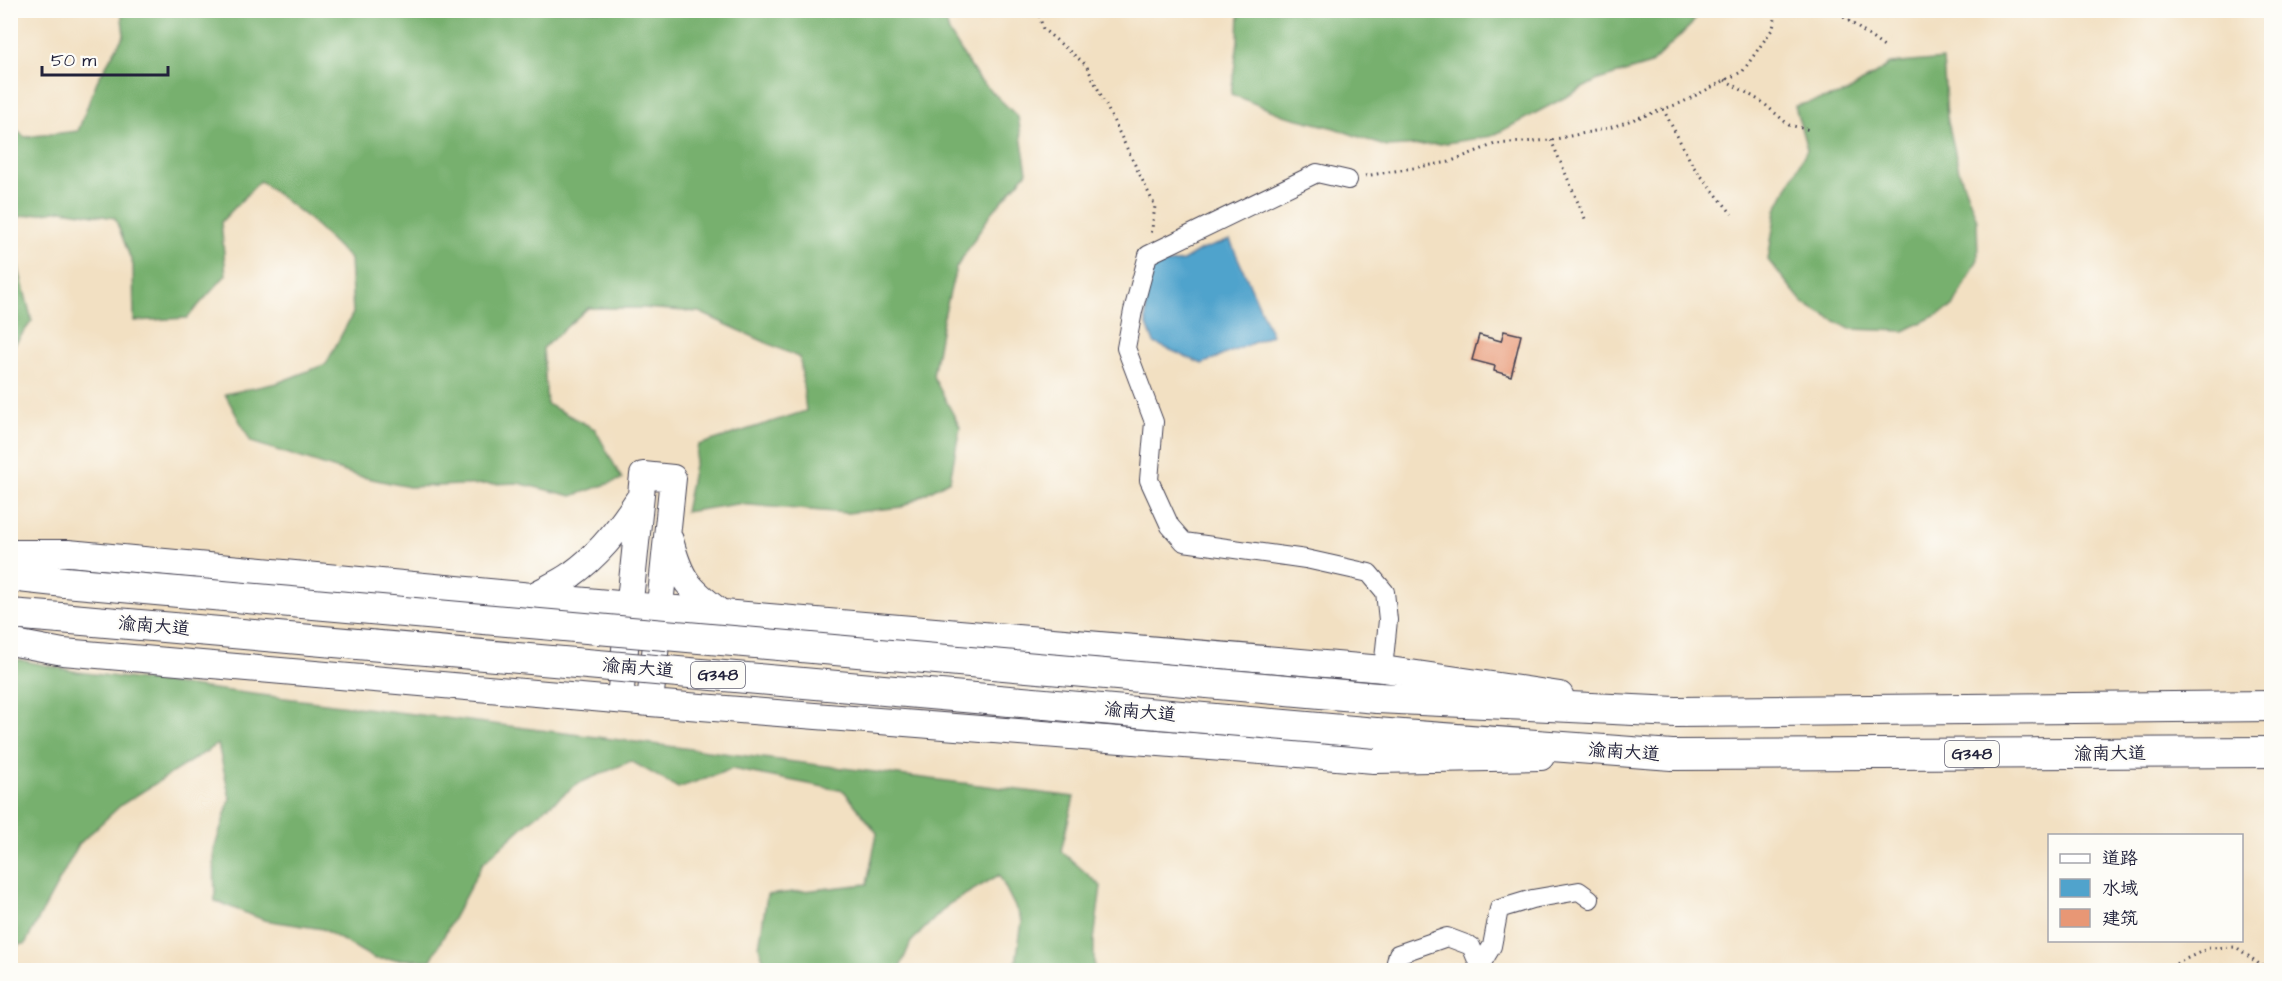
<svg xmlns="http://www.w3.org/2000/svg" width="2282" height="981" font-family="'Architects Daughter','LXGW WenKai TC',sans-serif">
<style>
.forest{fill:#77b06e;stroke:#4c6954;stroke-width:1.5}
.water{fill:#50a3cc;stroke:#396284;stroke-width:1.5}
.building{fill:#e89775}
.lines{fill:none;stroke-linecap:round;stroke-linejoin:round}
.minor-casing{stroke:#413e4f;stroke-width:20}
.secondary-casing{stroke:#413e4f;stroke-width:28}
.trunk-casing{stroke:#413e4f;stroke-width:32}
.path{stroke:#413e4f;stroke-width:3;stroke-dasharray:1.5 4.5;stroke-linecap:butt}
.minor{stroke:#fff;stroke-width:18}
.secondary{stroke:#fff;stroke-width:26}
.trunk{stroke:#fff;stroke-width:30}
.trunk-bridge-casing{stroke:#413e4f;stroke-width:32;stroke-linecap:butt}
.trunk-bridge{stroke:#fff;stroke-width:30}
.labels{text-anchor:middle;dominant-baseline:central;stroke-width:4.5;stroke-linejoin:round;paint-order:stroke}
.shield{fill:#fdfcf7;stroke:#646373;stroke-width:1.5}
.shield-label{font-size:16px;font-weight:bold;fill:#22223b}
.street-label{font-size:18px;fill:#22223b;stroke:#fdfcf7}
</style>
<rect width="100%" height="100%" fill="#fdfcf7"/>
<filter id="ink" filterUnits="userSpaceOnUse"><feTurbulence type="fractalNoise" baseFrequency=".0167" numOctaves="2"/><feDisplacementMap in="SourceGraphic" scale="12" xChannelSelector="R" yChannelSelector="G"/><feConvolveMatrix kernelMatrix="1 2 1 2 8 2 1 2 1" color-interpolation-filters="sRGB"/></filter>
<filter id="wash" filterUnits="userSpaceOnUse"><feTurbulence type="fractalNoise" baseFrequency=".008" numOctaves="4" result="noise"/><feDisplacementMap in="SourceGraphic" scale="24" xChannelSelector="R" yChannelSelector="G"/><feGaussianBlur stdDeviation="1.35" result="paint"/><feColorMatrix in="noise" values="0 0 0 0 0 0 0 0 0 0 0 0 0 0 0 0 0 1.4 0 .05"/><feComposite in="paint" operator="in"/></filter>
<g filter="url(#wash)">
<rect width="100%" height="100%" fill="#f2e0c2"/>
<path class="forest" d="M121 10 943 11 949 32 977 77 1018 117 1027 172 990 215 956 268 943 320 933 376 960 427 950 480 902 507 847 513 737 504 685 512 698 445 806 411 800 358 699 312 642 308H588L543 348 547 404 595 429 622 479 572 496 518 483 409 487 358 476 251 442 225 394 277 383 326 364 353 313 350 259 309 219 260 181 221 222 226 275 187 318 134 321 133 265 115 218 62 210 11 218V126L25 137 78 131 97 81 124 35Z
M1239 11V10L1701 11 1691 25 1651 64 1598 80 1492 136 1440 144 1387 147 1334 128 1283 115 1231 94 1238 41Z
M1943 59 1947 117 1959 171 1977 220 1978 259 1953 307 1904 331 1850 329 1804 304 1768 260 1776 210 1807 149 1795 106 1846 93 1890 64Z
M10 220 19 270 32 321 11 349Z
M11 658 78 672 1074 797 1061 851 1101 886 1094 941V970H1015L1022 921 999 875 949 904 911 942 899 970H767L759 947 767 895 867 884 877 833 844 791 732 769 678 788 631 761 577 784 526 824 483 863 431 960 375 959 323 929 264 920 215 901 214 850 230 798 218 744 121 805 79 844 25 944 11 945Z"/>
<path class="water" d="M1230 240 1272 335 1202 364 1154 343 1146 322 1145 276 1155 265 1183 261 1201 250Z"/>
<g id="blocks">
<path class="building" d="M1504 331 1521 335 1511 376 1494 371 1495 366 1472 360 1479 335 1501 341Z"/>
</g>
</g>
<g filter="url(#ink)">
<use href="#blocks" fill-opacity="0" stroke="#413e4f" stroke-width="1.5"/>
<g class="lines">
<defs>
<path id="minor" d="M1348 180 1317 173 1148 255 1133 311 1126 348 1154 422 1149 480 1170 526 1184 542 1306 559 1369 573 1385 592 1388 620 1383 669
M1480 966 1492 946 1499 909 1532 899 1579 891 1590 899
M1394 970 1398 954 1447 937 1471 946 1481 970"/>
<path id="secondary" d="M670 540C681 581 688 588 721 613
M10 553H68L629 605 1383 669 1560 695
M531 597C545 589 560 583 572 574 600 554 620 528 638 500
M10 642 63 652 650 703 1374 760 1541 757
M621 688 643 475 673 478 650 703"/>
<path id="trunk" d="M10 576 65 582
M10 614 60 618
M1377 698 1676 712 2272 706
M1376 733 1672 755 2272 752"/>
</defs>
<use href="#minor" class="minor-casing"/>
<use href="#secondary" class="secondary-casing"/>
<use href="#trunk" class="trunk-casing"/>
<path class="path" d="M1038 10 1043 29 1086 65 1097 87 1155 206 1151 236
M1834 10 1884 47
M1964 10 1967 14
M1725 80 1762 102 1789 125 1810 130
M1663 109 1693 166 1732 214
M1551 140 1586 221
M1365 176 1449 162 1495 144 1551 140 1609 128 1681 103 1743 71 1773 28 1777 10
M2166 970 2169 967 2209 948 2236 947 2262 966 2272 965"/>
<use href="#minor" class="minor"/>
<use href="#secondary" class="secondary"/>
<use href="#trunk" class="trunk"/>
<defs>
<path id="trunk-bridge" d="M65 582 1377 698
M60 618 1376 733"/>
</defs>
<use href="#trunk-bridge" class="trunk-bridge-casing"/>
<use href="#trunk-bridge" class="trunk-bridge"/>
</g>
</g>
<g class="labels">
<g class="shield">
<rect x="691" y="662" width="54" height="26" rx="4.5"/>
<rect x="1945" y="741" width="54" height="26" rx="4.5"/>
</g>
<g class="shield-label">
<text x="718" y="675">G348</text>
<text x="1972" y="754">G348</text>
</g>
<g class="street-label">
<text transform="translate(154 626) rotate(5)">渝南大道</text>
<text transform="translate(638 668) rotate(5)">渝南大道</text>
<text transform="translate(1140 712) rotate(5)">渝南大道</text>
<text transform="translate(1624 752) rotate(4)">渝南大道</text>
<text x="2110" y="753">渝南大道</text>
</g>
</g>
<rect width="2282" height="981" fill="none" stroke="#fdfcf7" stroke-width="36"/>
<rect x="2048" y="834" width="195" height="108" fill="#fdfcf7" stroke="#a5a5ac" stroke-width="1.5"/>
<rect x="2060" y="854" width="30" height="9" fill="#ffffff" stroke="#a5a5ac" stroke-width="1.5"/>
<text x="2102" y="864" font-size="18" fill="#22223b">道路</text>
<rect x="2060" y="879" width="30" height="18" fill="#50a3cc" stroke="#a5a5ac" stroke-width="1.5"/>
<text x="2102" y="894" font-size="18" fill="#22223b">水域</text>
<rect x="2060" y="909" width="30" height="18" fill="#e89775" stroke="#a5a5ac" stroke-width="1.5"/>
<text x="2102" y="924" font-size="18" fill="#22223b">建筑</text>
<path d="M42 66v9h126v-9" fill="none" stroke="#22223b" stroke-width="3"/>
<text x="51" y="66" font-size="18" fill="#22223b" stroke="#fdfcf7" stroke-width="4.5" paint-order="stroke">50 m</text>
</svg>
